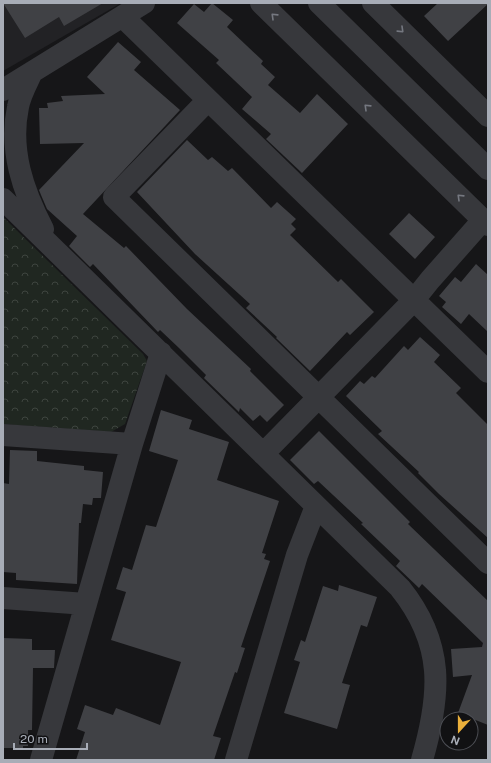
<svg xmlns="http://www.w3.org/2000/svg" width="491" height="763" font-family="'Public Sans',sans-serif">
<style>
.built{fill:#222225}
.forest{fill:url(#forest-crowns)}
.building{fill:#404145}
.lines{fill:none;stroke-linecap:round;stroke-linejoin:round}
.minor{stroke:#37383c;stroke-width:22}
.tertiary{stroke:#37383c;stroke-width:22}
.oneway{stroke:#757880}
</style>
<defs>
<pattern id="forest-crowns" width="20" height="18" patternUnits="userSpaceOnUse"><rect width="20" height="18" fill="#202721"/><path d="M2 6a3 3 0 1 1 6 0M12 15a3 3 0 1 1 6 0" fill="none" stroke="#3e443f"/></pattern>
</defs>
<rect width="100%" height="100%" fill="#161618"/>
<path class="built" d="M3 3H121L3 71Z"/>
<path class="forest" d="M3 217 143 354 147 361 125 424 111 432 3 424Z"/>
<path class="building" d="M3 3H103L64 26 59 17 25 38Z
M212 3 233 20 227 27 263 61 261 64 275 77 268 85 300 113 317 94 348 124 302 173 266 139 271 134 242 109 252 97 216 63 219 60 177 23 194 4 204 12Z
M438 3H488V4L448 41 424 16Z
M118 42 141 62 134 70 180 110 83 214 124 248 126 246 187 309 251 369 250 371 284 405 267 422 260 415 253 421 240 408 239 412 204 378 206 375 179 348 160 330 158 332 93 264 90 267 69 246 77 236 47 209 41 195 39 190 84 143 40 144 39 108H48L47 103 63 101 61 96 105 94 87 77Z
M187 140 208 160 212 157 228 171 232 168 271 208 277 202 296 219 291 224 296 229 290 235 338 282 341 279 374 312 350 335 347 332 310 371 276 338 277 337 246 308 250 304 195 254 137 192Z
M409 213 435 237 415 259 389 234Z
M476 264 488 275V332L469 314 461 324 442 307 446 302 439 296 455 277 461 282Z
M420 337 440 355 434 362 461 388 456 393 488 425V538L439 494 418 473 419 472 378 434 382 431 346 396 360 381 364 384 372 376 375 378 404 346 408 350Z
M161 410 192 420 189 429 229 442 217 480 279 501 262 553 266 554 264 559 270 561 241 647 245 648 237 673 235 672 213 736 221 738 214 760H76L85 732 77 729 85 705 113 715 116 708 160 725 181 662 111 640 126 592 116 589 123 567 132 570 146 525 156 527 178 460 149 451Z
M319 431 410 522 408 524 488 601V725L458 713 472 675 453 677 451 649 482 647 483 643 422 584 419 588 396 566 400 561 361 524 363 523 318 481 314 484 290 460Z
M10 450 37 451V461L84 466V470L103 472 101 498H93L92 505 83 504 81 523H79L77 584 16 580V573L3 572V483L9 484Z
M339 585 377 597 367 627 361 625 342 683 350 685 337 729 284 713 300 662 294 660 301 640 305 642 323 586 338 591Z
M3 638 32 639V650H55L54 668H33L32 730H28V746H23V748H3Z"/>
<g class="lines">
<path class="minor" d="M261 3 488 225
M373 3 488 116
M123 17 488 372
M32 72C27 83 20 95 18 107 9 150 23 191 43 229
M3 90 144 3
M207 101 114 197 488 563
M3 199 400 588C445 644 441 694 422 760
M3 435 132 444
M263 454 414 300 430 280 483 220
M3 598 86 604
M41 760 132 444 161 353
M236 760 297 555 316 506"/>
<path class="tertiary" d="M319 3 488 169"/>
</g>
<defs><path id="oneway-chevron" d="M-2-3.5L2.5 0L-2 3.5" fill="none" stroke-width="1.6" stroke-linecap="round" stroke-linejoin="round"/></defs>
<g class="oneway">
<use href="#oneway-chevron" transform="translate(274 16) rotate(-136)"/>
<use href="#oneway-chevron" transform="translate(401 30) rotate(44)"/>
<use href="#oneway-chevron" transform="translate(367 107) rotate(-136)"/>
<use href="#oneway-chevron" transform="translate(460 197) rotate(-136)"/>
</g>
<rect width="491" height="763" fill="none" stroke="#a8adb7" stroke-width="8"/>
<g transform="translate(459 731) rotate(201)"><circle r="19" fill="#111113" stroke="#4d4f55"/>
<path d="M0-3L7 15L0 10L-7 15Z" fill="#ebb03b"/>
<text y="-6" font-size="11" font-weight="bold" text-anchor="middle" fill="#a8adb7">N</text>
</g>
<path d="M14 743v6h73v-6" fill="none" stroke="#a8adb7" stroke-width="2"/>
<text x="20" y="743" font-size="12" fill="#a8adb7" stroke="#111113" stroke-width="3" paint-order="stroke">20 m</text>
</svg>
